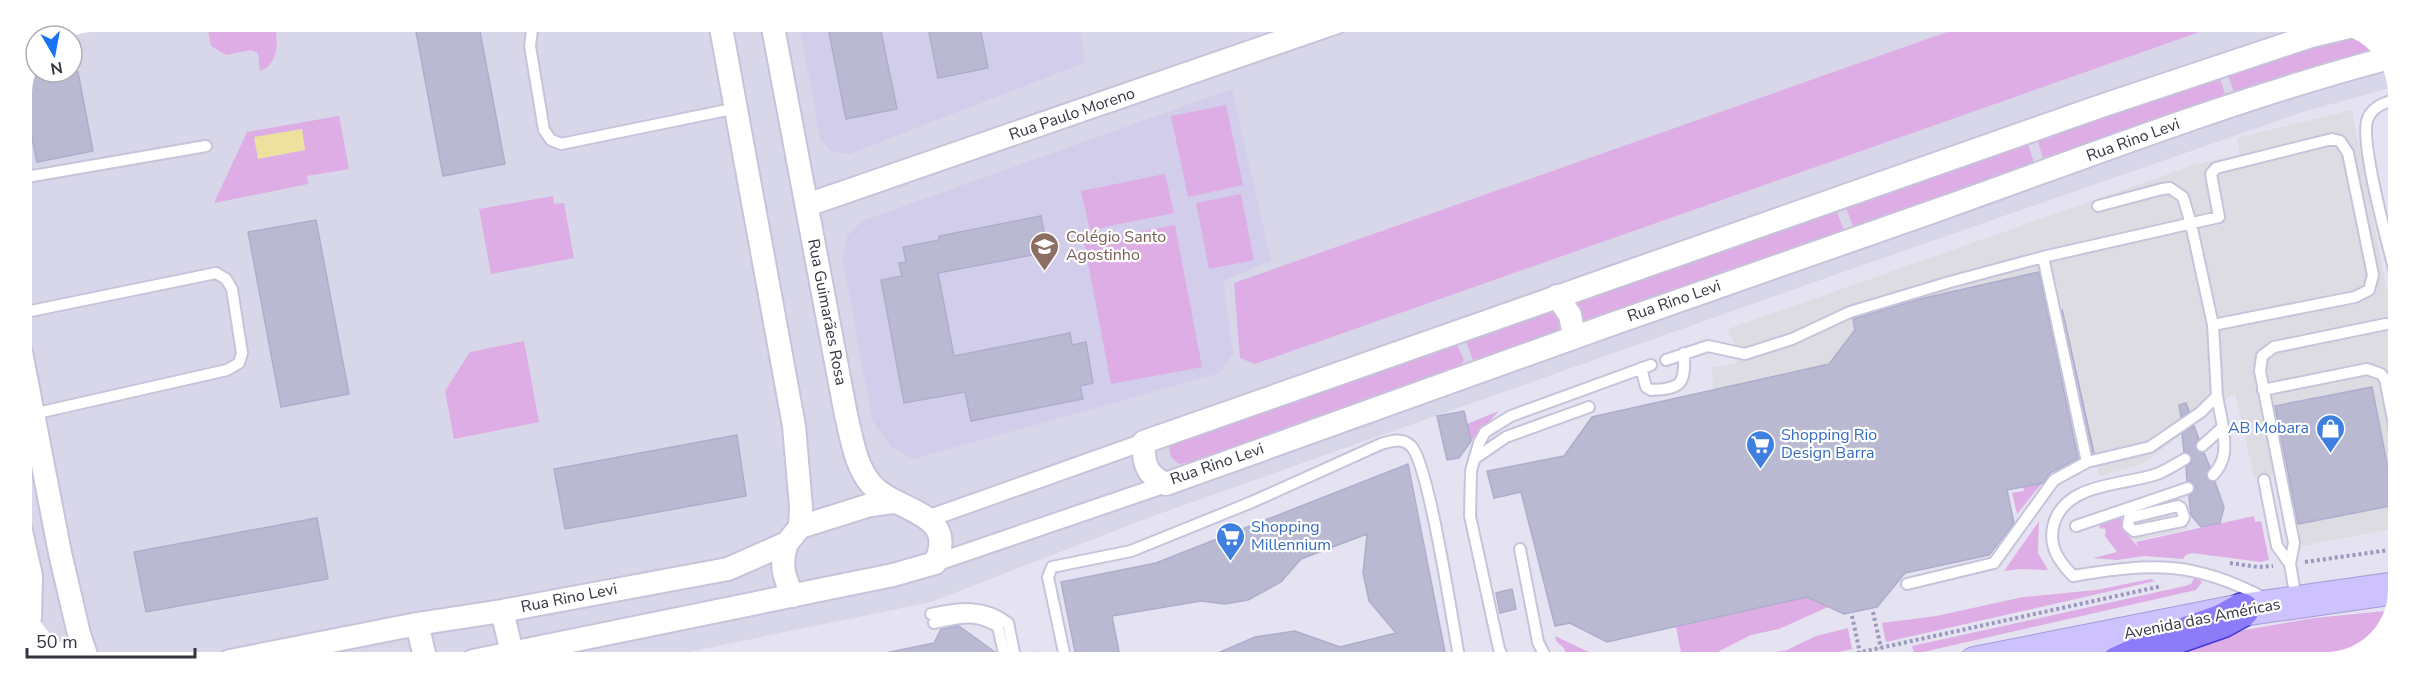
<svg xmlns="http://www.w3.org/2000/svg" width="2419" height="684" font-family="'Nunito Sans',sans-serif">
<style>
.residential{fill:#d8d6e9}
.education{fill:#d2cdea}
.green{fill:#deade5}
.parking{fill:#dcdce2}
.water{fill:#ede1a0}
.building{fill:#bab9d2;stroke:#aeadcd;stroke-width:1.5}
.lines{fill:none;stroke-linecap:round;stroke-linejoin:round}
.service-casing{stroke:#c6c3da;stroke-width:14}
.pedestrian-casing{stroke:#c6c3da;stroke-width:20}
.minor-casing{stroke:#c6c3da;stroke-width:26}
.secondary-casing{stroke:#a59ad9;stroke-width:34}
.trunk-casing{stroke:#4137d8;stroke-width:36}
.path{stroke:#9b98bd;stroke-width:4;stroke-dasharray:3 3;stroke-linecap:butt}
.service{stroke:#fff;stroke-width:10}
.pedestrian{stroke:#fff;stroke-width:16}
.minor{stroke:#fff;stroke-width:22}
.secondary{stroke:#cdc2fd;stroke-width:32}
.trunk{stroke:#8c7cfa;stroke-width:33}
.labels{text-anchor:middle;dominant-baseline:central;stroke-width:4.5;stroke-linejoin:round;paint-order:stroke}
.street-label{font-size:16px;fill:#343443;stroke:#fff}
.education-label{font-size:16px;fill:#785e54;stroke:#fff;text-anchor:start}
.shop-label{font-size:16px;fill:#366cbe;stroke:#fff;text-anchor:start}
</style>
<rect width="100%" height="100%" fill="#e5e3f1"/>
<path class="residential" d="M94 21 2344 23 2380 46 2397 86 2303 112 1840 273 1153 516 931 602 645 661H75L39 638 21 595V93L36 58V72H72V36H57Z"/>
<path class="education" d="M799 22H1078L1085 59 1084 63 849 154 831 151 820 139Z
M1232 89 1271 260 1223 281 1233 354 1220 373 913 459 891 447 872 420 843 261 847 236 862 221Z"/>
<path class="green" d="M206 21H274C278 38 280 64 260 71L258 53 251 50 226 55 211 46Z
M1973 23H2225L1255 364 1240 358 1234 283Z
M2358 32 2380 46 2383 54 2235 95 2226 70Z
M2218 72 2226 97 2044 161 2036 136Z
M1226 105 1243 185 1188 197 1171 116Z
M339 116 349 169 307 176 308 184 214 203 247 132Z
M2027 141 2035 165 1854 229 1845 205Z
M1165 174 1174 213 1090 230 1081 191Z
M1241 194 1254 260 1209 269 1196 203Z
M553 196 554 204 564 203 574 258 491 274 479 209Z
M1835 207 1845 233 1581 325 1568 300Z
M1175 225 1202 367 1111 384 1084 242Z
M1551 306 1564 317V331L1473 361 1465 338Z
M524 341 539 422 454 439 445 391 470 352Z
M1457 344 1464 360 1460 368 1190 462 1179 464 1171 457 1169 447 1171 442Z
M1499 411 1471 441 1467 424Z
M2022 480 2043 482 2017 514 2012 493 2024 491Z
M2254 516 2255 522 2261 521 2269 560 2261 562 2192 553 2186 555 2183 559 2144 556 2117 560 2093 558 2117 552 2104 535 2106 534 2105 528 2100 529 2099 525 2121 518 2126 533 2139 548 2136 542Z
M2039 521 2038 553 2048 570 2020 569 2004 571Z
M2195 577 2202 582 2196 590 1914 654 1912 646 2185 586 2191 584Z
M2151 579 2155 581 1886 642 1882 623 1936 616 2023 597 2096 590Z
M1807 597 1828 607 1779 629 1751 635 1698 662H1629L1681 652 1676 627Z
M2395 610 2370 648 2326 663H2141L2204 637 2314 618Z
M1848 628 1852 649 1798 662H1744L1763 654 1787 650 1816 636Z
M1555 636 1610 662H1578L1566 654 1564 648 1556 641Z
M2145 643 2100 663H2032Z"/>
<path class="parking" d="M2352 110 2397 340 2396 528 2302 546 2298 524 2395 505 2372 387 2275 406 2288 471 2254 478 2235 392 2147 461 2136 466 2099 476 2053 269 1852 314 1856 335 1829 364 1713 390 1712 368 1736 363 1735 347 1728 329 2194 165 2240 155 2237 138Z
M2182 503 2188 529 2135 541 2124 528 2122 519 2164 505Z
M1037 650 1039 662H1023L1021 653Z"/>
<path class="water" d="M302 129 305 150 258 159 254 137Z"/>
<path class="building" d="M414 21H478L505 164 443 176Z
M827 22H879L897 109 846 119Z
M927 22H979L988 68 938 78Z
M30 72H78L93 151 37 162 22 90Z
M1041 216 1048 252 938 273 954 356 1070 333 1072 345 1086 342 1093 383 1080 386 1083 399 971 421 965 392 904 403 881 280 902 276 899 263 906 262 903 247 939 240V236Z
M316 220 349 394 281 407 248 232Z
M2039 272 2078 458 2050 473 2043 483 2007 490 2014 523 1989 555 1905 573 1877 607 1844 614 1807 597 1607 642 1570 623 1555 626 1521 492 1494 498 1487 471 1564 456 1592 417 1829 364 1855 330 1853 319 1920 299Z
M2062 309 2094 453H2093Z
M2372 387 2395 505 2298 524 2275 406Z
M2186 403 2189 411 2181 417 2179 405Z
M1464 411 1471 441 1459 458 1447 460 1437 416Z
M2194 426 2199 439 2195 443V448L2199 453H2204L2210 467 2206 477 2209 481 2215 482 2224 507 2220 523 2201 527 2191 515 2189 496 2194 492 2195 486 2192 482 2187 481 2186 467 2191 463 2192 458 2189 453 2184 452 2182 434Z
M737 435 746 496 565 529 554 469Z
M1408 464 1447 662H1197L1255 637 1295 631 1340 647 1396 633 1369 601 1363 573 1367 534 1301 559 1281 582 1248 600 1225 604 1201 601 1112 616 1121 662H1077L1061 582 1156 563Z
M317 518 328 579 146 612 134 552Z
M1512 589 1516 609 1500 613 1496 593Z
M959 626 996 653 998 662 886 661 885 653 934 643 941 629Z"/>
<g class="lines">
<defs>
<path id="service" d="M542 21 532 30 530 46 544 130 551 140 561 144 737 108
M21 178 206 146
M2098 206 2162 189 2170 188 2183 197 2191 224 2213 325 2217 396 2223 427 2202 446
M2043 257 2087 462
M2397 280C2390 252 2358 139 2368 118 2373 106 2386 102 2398 99
M21 313 216 273 226 279 232 289 242 353 239 363 227 370 33 414
M1666 360 1708 346 1745 354 1792 339 1850 312 1950 282 2043 257 2219 217 2211 174 2216 168 2332 139 2340 141 2348 153 2373 275 2369 290 2355 297 2213 325
M1641 368 1646 387 1651 390C1683 389 1685 383 1684 353
M2263 390 2367 369 2381 374 2385 379 2396 435
M1474 459 1506 437 1589 407
M2185 459C2176 464 2167 470 2157 474 2122 486 2063 482 2053 527 2049 548 2059 561 2073 576 2152 563 2193 560 2266 599
M2213 475C2227 460 2225 446 2223 427
M2264 480 2277 546 2290 564
M2178 506 2181 508 2184 517 2182 521 2134 531 2128 526 2129 518Z
M2076 526 2188 488
M1520 549 1538 642 1548 662
M1907 584 1994 563 2054 480 2087 462 2150 447 2201 412 2217 396
M2296 599 2290 564 2294 543 2260 371 2262 356 2274 347 2386 324
M931 614C959 608 984 604 1008 623L1016 662
M934 623C960 618 975 612 998 627L1006 662
M1474 660V662
M1066 662 1048 577 1052 567 1131 551 1252 502 1381 444C1391 441 1402 437 1411 446 1429 463 1453 627 1460 662
M1505 662 1499 649 1470 516 1471 471 1479 443 1485 432 1511 416 1651 365"/>
<path id="pedestrian" d="M930 518 1144 442
M935 563 1166 484"/>
<path id="minor" d="M720 22 794 426 801 507 800 527
M2349 27 2311 36 2101 106 1144 442C1143 463 1146 475 1166 484 1425 390 1683 298 1943 208 2089 156 2235 99 2385 59
M807 205 1337 22
M1557 296 1570 315 1574 336
M21 352 60 553 79 634 88 661
M21 531 31 576 30 617
M787 543C780 565 783 575 793 596
M502 611 514 661
M417 624 426 661
M230 661 417 624 502 611 728 569 787 543 800 527 870 505 894 502
M473 661 893 575 935 563C960 511 894 512 871 484 855 465 852 439 846 415L772 22"/>
<path id="secondary" d="M1975 663 2242 610 2396 588"/>
<path id="trunk" d="M2118 663 2179 636 2222 621 2242 610"/>
</defs>
<use href="#service" class="service-casing"/>
<use href="#pedestrian" class="pedestrian-casing"/>
<use href="#minor" class="minor-casing"/>
<use href="#secondary" class="secondary-casing"/>
<use href="#trunk" class="trunk-casing"/>
<path class="path" d="M2305 562 2396 549
M2230 563 2258 567 2273 566
M1873 612 1881 648
M1852 616 1860 653
M1816 662 2162 586"/>
<use href="#service" class="service"/>
<use href="#pedestrian" class="pedestrian"/>
<use href="#minor" class="minor"/>
<use href="#secondary" class="secondary"/>
<use href="#trunk" class="trunk"/>
</g>
<defs>
<symbol id="school-pin" viewBox="-11 -11 22 30"><path d="M0 17L-7.5 6A9.5 9.5 0 1 1 7.5 6Z" fill="#8d6e63" stroke="#fff"/><path d="M0-5L7-2L0 1L-7-2ZM-4 1L0 2.5L4 1V4Q0 6-4 4Z" fill="#fff"/></symbol>
<symbol id="shop-pin" viewBox="-11 -11 22 30"><path d="M0 17L-7.5 6A9.5 9.5 0 1 1 7.5 6Z" fill="#3f7fe0" stroke="#fff"/><path d="M-5-2.5h2.3a2.7 3.5 0 0 1 5.4 0H5L5.5 6h-11ZM-1.5-2.5h3a1.5 2.3 0 0 0-3 0Z" fill="#fff"/></symbol>
<symbol id="supermarket-pin" viewBox="-11 -11 22 30"><path d="M0 17L-7.5 6A9.5 9.5 0 1 1 7.5 6Z" fill="#3f7fe0" stroke="#fff"/><path d="M-6-5.5h2.5l.6 2H6L4.5 2H-2.5L-4.4-4H-6ZM-1.5 3.2a1.3 1.3 0 1 0 .1 0ZM3 3.2a1.3 1.3 0 1 0 .1 0Z" fill="#fff"/></symbol>
</defs>
<g fill-rule="evenodd">
<use href="#school-pin" x="1028" y="230" width="33" height="45"/>
<use href="#shop-pin" x="2314" y="412" width="33" height="45"/>
<use href="#supermarket-pin" x="1744" y="428" width="33" height="45"/>
<use href="#supermarket-pin" x="1214" y="520" width="33" height="45"/>
</g>
<g class="labels">
<g class="street-label">
<text transform="translate(1072 114) rotate(-19)">Rua Paulo Moreno</text>
<text transform="translate(2133 140) rotate(-20)">Rua Rino Levi</text>
<text transform="translate(1674 301) rotate(-19)">Rua Rino Levi</text>
<text transform="translate(827 312) rotate(79)">Rua Guimarães Rosa</text>
<text transform="translate(1217 464) rotate(-19)">Rua Rino Levi</text>
<text transform="translate(569 598) rotate(-11)">Rua Rino Levi</text>
<text transform="translate(2202 619) rotate(-11)">Avenida das Américas</text>
</g>
<g class="education-label">
<text x="1066" y="237">Colégio Santo<tspan x="1066" dy="18">Agostinho</tspan></text>
</g>
<g class="shop-label">
<text x="2309" y="428" text-anchor="end">AB Mobara</text>
<text x="1781" y="435">Shopping Rio<tspan x="1781" dy="18">Design Barra</tspan></text>
<text x="1251" y="527">Shopping<tspan x="1251" dy="18">Millennium</tspan></text>
</g>
</g>
<path d="M0 0H2419V684H0ZM94 32H2326A62 62 0 0 1 2388 94V590A62 62 0 0 1 2326 652H94A62 62 0 0 1 32 590V94A62 62 0 0 1 94 32Z" fill="#fff" fill-rule="evenodd"/>
<g transform="translate(54 54) rotate(170)"><circle r="28" fill="#ffffff" stroke="#aeaeb4" stroke-width="1.5"/>
<path d="M0-4.5L10 22L0 15L-10 22Z" fill="#1874f3"/>
<text y="-9" font-size="16" font-weight="bold" text-anchor="middle" fill="#343443">N</text>
</g>
<path d="M27 648v9h168v-9" fill="none" stroke="#343443" stroke-width="3"/>
<text x="36" y="648" font-size="18" fill="#343443" stroke="#ffffff" stroke-width="4.5" paint-order="stroke">50 m</text>
</svg>
